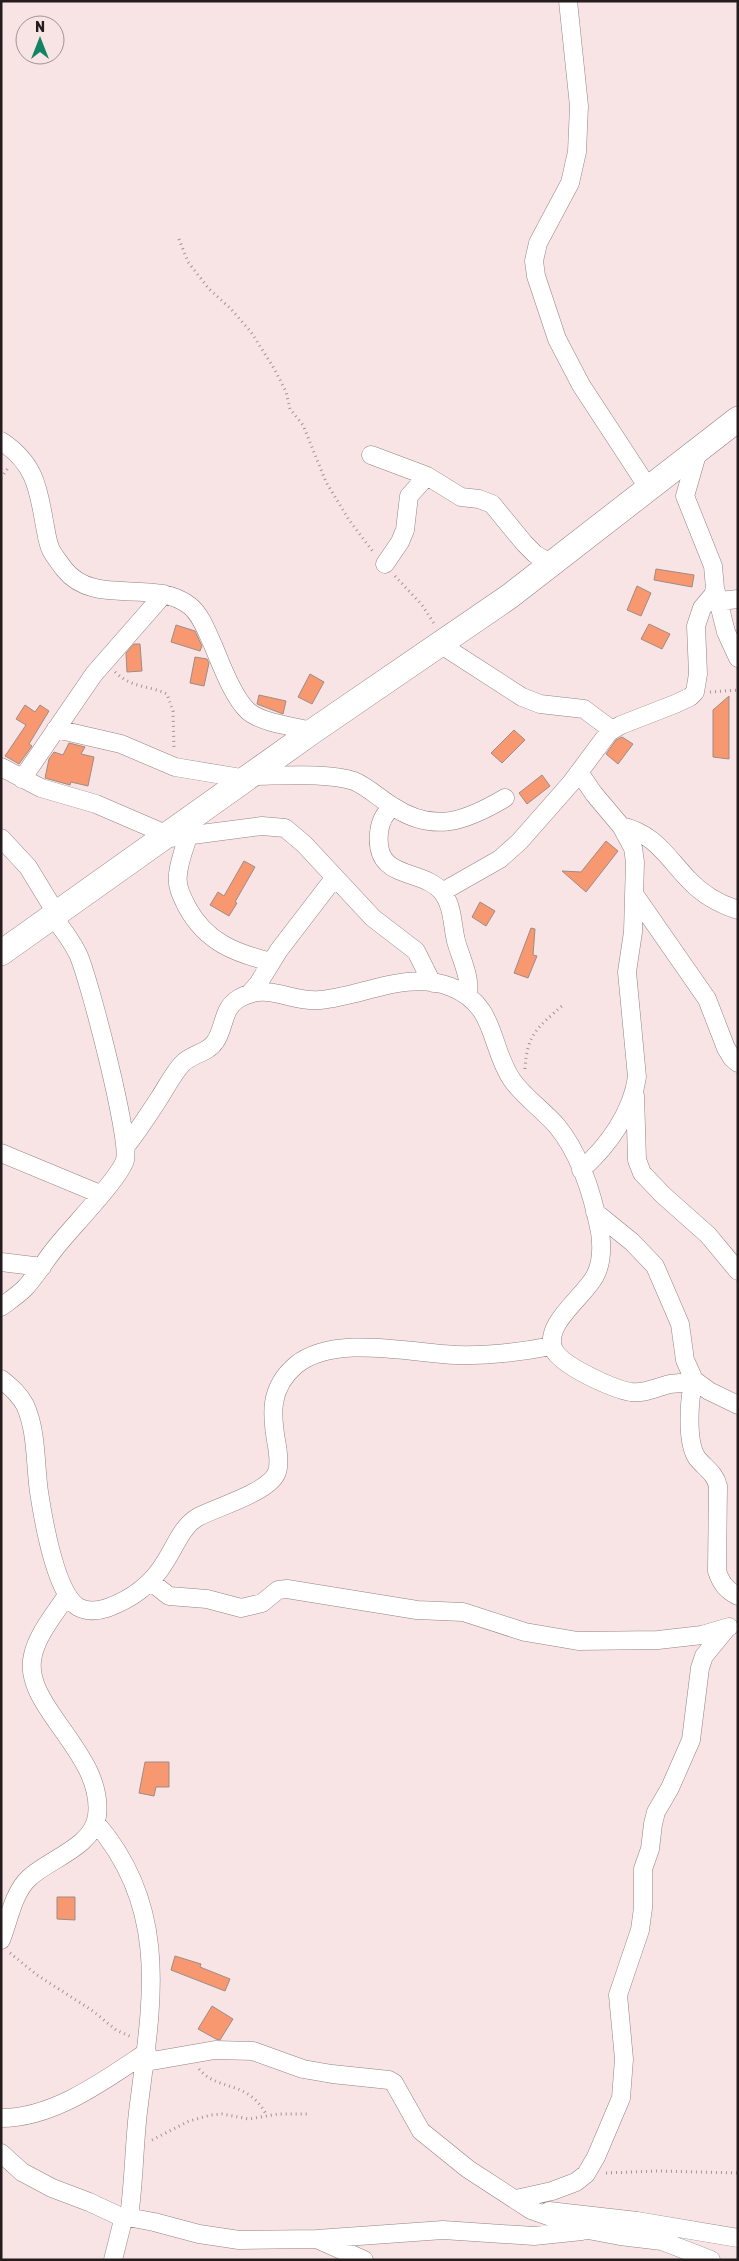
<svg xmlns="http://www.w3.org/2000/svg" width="739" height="2261" font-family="Rubik,sans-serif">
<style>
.building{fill:#f89870;stroke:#9e8c85}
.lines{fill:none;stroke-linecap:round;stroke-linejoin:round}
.street-casing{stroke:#968284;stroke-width:19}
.secondary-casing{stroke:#968284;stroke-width:26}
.path{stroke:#a39495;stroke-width:3;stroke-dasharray:1 4;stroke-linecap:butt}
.street{stroke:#fff;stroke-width:18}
.secondary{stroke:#fff;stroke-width:25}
</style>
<rect width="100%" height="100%" fill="#f8e3e5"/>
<path class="building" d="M656 569 694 575 692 587 654 580Z
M637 586 651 593 641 616 627 610Z
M649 624 670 634 662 649 641 639Z
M176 625 195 631 202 646 200 651 171 642Z
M134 644H140L142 671 127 672 126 653Z
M195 657 207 659 209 663 204 686 190 683Z
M310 674 324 682 312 704 298 697Z
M259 695 286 701 283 714 257 704Z
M729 696V759L713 757V710Z
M25 705 35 712 40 705 49 711 29 744 32 746 19 764 5 756 26 725 16 719Z
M514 730 525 740 502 763 491 753Z
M622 737 633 744 618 764 606 754 616 740Z
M69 743 85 747 81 754 94 757 88 786 71 782 70 785 45 778 49 759 54 752 63 755Z
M542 775 550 786 527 804 519 793Z
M606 841 618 851 586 892 562 871 581 872Z
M244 861 255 867 235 902 237 903 229 916 210 905 218 892 224 896Z
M480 902 495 911 486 926 472 917Z
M531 928 535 929 533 955 537 956 528 978 514 973Z
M145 1762H169V1787H156L154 1796 139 1793Z
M57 1897H75V1920L57 1919Z
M175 1956 201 1964 200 1967 230 1979 225 1991 171 1970Z
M212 2006 233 2019 220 2040 216 2039 198 2029Z"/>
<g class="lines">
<defs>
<path id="street" d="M568 1 579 106 577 152 570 183 538 243 534 261 536 276 557 339 581 385 649 489
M1 441C33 462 38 485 44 521 46 530 47 542 51 550 54 556 60 563 64 569 95 608 153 577 190 606 201 615 207 632 213 645 221 664 233 697 248 711 261 723 296 727 313 731
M371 455 427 476 461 497 479 499 492 504 524 543 535 554 551 564
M385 564 400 542 405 530 409 496 427 476
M715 588 726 632 738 658
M720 601 738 599
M440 644 522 697 540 704 584 709 612 730
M56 729 121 744 175 767 247 779
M1 767 41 788 96 804 168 835
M579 772 594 794 621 826 633 848 635 862 633 932 627 972 637 1077C632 1113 608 1146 581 1170
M251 776C279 776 328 772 354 781 368 787 379 798 392 806 434 834 466 821 505 798
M22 779 94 674 164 594
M393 807C384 813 380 823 379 833 374 882 423 867 443 893 453 907 452 924 456 941 461 959 471 977 468 996
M621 826C654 833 667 857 689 880 702 894 719 904 738 910
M188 837C184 849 179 862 178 874 176 886 182 897 187 907 206 942 235 953 271 962
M1 838 28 867 56 913
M162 839 262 826 285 828 304 844 373 918 416 951 431 981 434 983
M442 892 500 859 520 841 571 783 609 732 621 725 675 704 690 697 695 692 698 674 696 626 702 608 713 595 715 588 713 566 685 496 698 451
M634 894 707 999 726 1048 732 1058 738 1063
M249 994 258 984 279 950 335 877
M635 1095 637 1160 642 1173 663 1195 708 1235 738 1271
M126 1146C138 1131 149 1114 160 1097 167 1086 173 1074 182 1064 191 1054 208 1053 215 1042 225 1028 222 1009 238 999 266 981 291 1003 320 1000 364 996 406 970 451 987 497 1005 489 1046 512 1080 524 1097 543 1110 557 1126 580 1154 593 1196 600 1232 602 1246 602 1263 595 1276 584 1297 542 1325 554 1350 562 1366 613 1389 631 1392 645 1394 657 1387 670 1384 679 1383 686 1383 694 1380L709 1391 738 1405
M1 1153 100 1194
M595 1212 632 1242 655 1266 680 1324 685 1360 694 1380C689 1398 686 1442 697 1458 705 1468 715 1473 718 1486L717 1571C721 1583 726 1590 738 1596
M1 1262 42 1267
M1 1307C9 1301 18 1295 25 1288 37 1275 46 1259 57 1246 71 1228 120 1178 125 1160 131 1140 89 978 78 954 71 940 62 928 52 916
M1 1379C11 1387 19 1394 25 1405 37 1431 35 1464 39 1492 43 1518 55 1592 78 1607 87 1612 98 1611 107 1608 132 1599 152 1584 165 1562 175 1547 182 1526 198 1517 217 1507 270 1492 277 1472 280 1463 278 1454 277 1446 271 1414 269 1388 296 1365 335 1334 410 1353 456 1355 488 1356 521 1352 552 1346
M151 1582 169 1596 207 1599 241 1608 262 1603 278 1590 287 1589 417 1610 463 1612 525 1632 578 1641 658 1640 702 1635 729 1627
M96 1823C172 1911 151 2007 138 2112 134 2147 134 2182 129 2217
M1 1940C9 1920 13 1893 29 1878 49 1859 93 1847 97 1816 105 1753 20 1705 33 1655 38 1633 55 1614 67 1595
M146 2062 215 2050 253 2051 303 2069 332 2074 389 2080 394 2083 421 2131 468 2169 531 2210 588 2230 620 2236 662 2241 711 2260
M1 2118C54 2118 105 2080 147 2052
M1 2153 22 2172 52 2188 89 2202 117 2215 154 2222 199 2234 239 2240 317 2239 443 2230 534 2236 582 2231
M516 2199 552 2191 576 2182 586 2174 596 2157 621 2098 624 2059 618 1995 640 1930 643 1908V1869L650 1849 653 1824 656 1812 670 1788 691 1740 700 1668 704 1656 727 1628
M549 2211 637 2221 738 2238
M319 2240 364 2260
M113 2260 124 2216"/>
<path id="secondary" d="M1 953 313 731 510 596 738 419"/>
</defs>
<use href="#street" class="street-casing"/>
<use href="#secondary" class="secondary-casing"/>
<path class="path" d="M179 239 188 262 209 289 230 308 251 332 275 370 286 392 290 409 303 425 326 482 349 520 374 553
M1 478 8 468
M395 576 422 605 435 625
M115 672C133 689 149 685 167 694L173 711 174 749
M710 692 738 690
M525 1069C527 1034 537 1028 563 1005
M10 1953 37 1975 93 2011 116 2030 132 2037
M199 2069C218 2092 248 2079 267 2116
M152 2140 189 2121 211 2115 222 2114 249 2119 278 2114H307
M606 2173 658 2171 738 2173"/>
<use href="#street" class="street"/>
<use href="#secondary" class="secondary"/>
</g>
<rect width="739" height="2261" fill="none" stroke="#241c1d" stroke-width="5"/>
<g transform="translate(40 40)"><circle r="24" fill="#f8e3e5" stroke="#a39395"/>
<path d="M0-4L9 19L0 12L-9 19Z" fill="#138463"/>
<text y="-8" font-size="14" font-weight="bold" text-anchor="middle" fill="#241c1d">N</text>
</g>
</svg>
